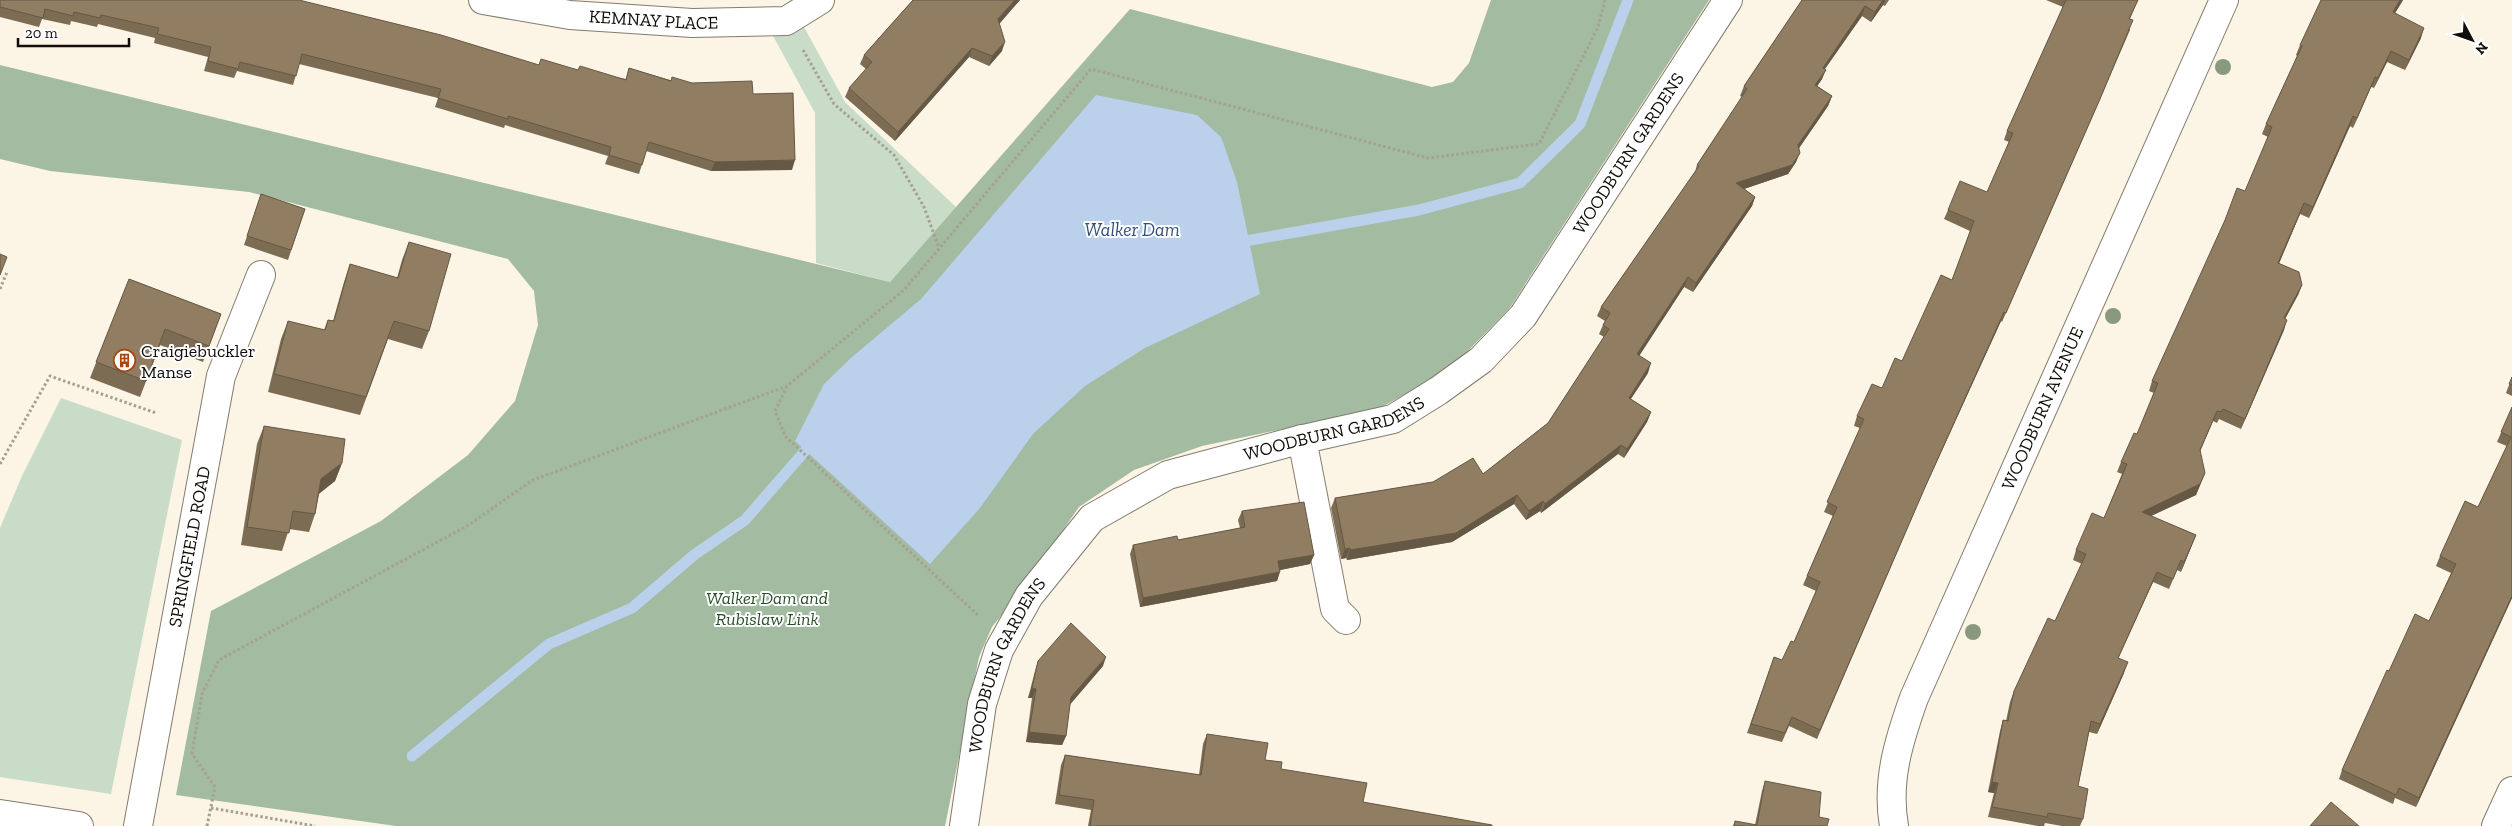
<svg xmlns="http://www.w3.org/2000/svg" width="2512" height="826" font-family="'Zilla Slab',serif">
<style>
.green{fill:#c8dcc8}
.forest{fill:#a2bba1}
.water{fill:#bad0eb}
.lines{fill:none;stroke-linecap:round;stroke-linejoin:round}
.stream{stroke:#bad0eb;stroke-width:11}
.minor-casing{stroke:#837b6d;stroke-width:30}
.path{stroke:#a6a094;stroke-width:3;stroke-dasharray:2.5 2.5;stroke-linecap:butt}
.minor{stroke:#fff;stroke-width:28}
.tree{fill:#88997e}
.wall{fill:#7c6c54}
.shaded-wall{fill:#655845}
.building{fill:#907d62;stroke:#655845}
.labels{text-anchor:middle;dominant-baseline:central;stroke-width:4;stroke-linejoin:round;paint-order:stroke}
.street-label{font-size:18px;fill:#110e09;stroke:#fff}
.poi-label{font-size:18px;fill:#110e09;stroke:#fff;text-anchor:start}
.park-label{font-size:18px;font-style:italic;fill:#294f2a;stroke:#fff}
.water-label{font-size:19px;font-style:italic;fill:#304f76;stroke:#fff}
</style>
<rect width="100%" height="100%" fill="#fcf4e4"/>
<path class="green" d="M798 16 845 102 956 207 890 282 816 263 815 113 765 21Z
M61 398 182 440 111 794 0 777V528L22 476Z"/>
<path class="forest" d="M1491 0H1709L1509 309 1463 356 1424 384 1378 409 1202 446 1134 470 1079 507 1021 591 992 627 979 657 945 826H396L176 795 211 611 381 521 468 455 515 401 538 325 534 291 508 259 249 192 50 171 0 159V65L890 282 1130 9 1432 87 1453 82 1469 63Z"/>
<path class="water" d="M1096 95 1197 115 1221 137 1237 182 1260 294 1145 348 1085 386 1033 434 980 508 930 564 795 441 824 384 852 357 921 299Z"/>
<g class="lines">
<path class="stream" d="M1251 240 1419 210 1520 183 1580 124 1628 0
M412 756 549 644 632 608 694 555 745 520 805 451"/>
<defs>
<g id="minor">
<path id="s1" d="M483 0 570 15 692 23 786 21 820 0"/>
<path d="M1302 439 1335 609 1346 620"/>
<path d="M0 814 79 826"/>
<path id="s2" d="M138 826 221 376 261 275"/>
<path id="s3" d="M964 826 982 704 999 650 1029 596 1092 518 1168 475 1295 441 1393 419 1438 391 1481 360 1523 316 1728 0"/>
<path id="s4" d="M1894 826C1886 781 1899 740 1914 698L2224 0"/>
<path d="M2496 826 2512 791"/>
</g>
</defs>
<use href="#minor" class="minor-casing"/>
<path class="path" d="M803 50 834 104 894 155 924 207 939 248
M0 289 7 272
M787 386 775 411 785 436 979 616
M0 464 50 376 156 413
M211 808 315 826
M207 826 215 787 192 754 202 694 219 660 467 526 533 480 787 386 904 290 1091 69 1428 158 1539 144 1598 27 1605 0"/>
<use href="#minor" class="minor"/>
</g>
<g class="tree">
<circle cx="2223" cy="67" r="8"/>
<circle cx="2113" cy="316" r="8"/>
<circle cx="1973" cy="632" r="8"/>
</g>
<path class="wall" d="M0 0 538 65 578 70 626 79 629 68 670 80 692 83 753 94 792 170 711 171 646 151 639 174 605 164 608 156 505 125 504 128 435 107 438 98 299 64 293 85 237 71 234 78 204 71 208 57 154 43 155 38 98 24 97 27 71 21 70 25 42 19 39 27 0 17Z
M913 0H1020L999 23 1002 51 989 66 969 57 895 141 845 97 849 88 866 69 860 64 864 55Z
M1802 0H1889L1885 6 1883 5 1871 22 1862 16 1825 69 1822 79 1817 86 1832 96 1828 106 1799 148 1796 162 1788 174 1744 189 1755 197 1752 206 1693 292 1684 287 1639 355 1648 373 1631 399 1651 412 1647 422 1624 458 1618 454 1541 513 1540 511 1526 520 1514 504 1452 542 1347 560 1346 558 1341 559 1331 508 1335 498 1483 474 1548 423 1604 337 1599 334 1603 325 1605 321 1597 316 1601 307 1695 172 1697 165 1742 97 1740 96 1744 86Z
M2046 0H2138L2130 19V30L2096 108 2002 322 2001 321 1922 494 1817 739 1789 726 1782 742 1747 733 1774 657 1782 660 1794 642 1816 591 1803 585 1833 516 1824 512 1860 428 1854 426 1857 416 1882 388 1902 361 1952 280 1970 231 1944 219 1948 210 1987 192 2009 142 2004 140 2007 131 2063 7Z
M2403 0 2395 13 2421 38 2405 70 2387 62 2374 88 2371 87 2353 128 2350 126 2309 218 2300 214 2279 263 2302 285 2298 295 2285 319 2284 330 2241 429 2219 419 2217 423 2213 421 2200 451 2201 483 2196 495 2151 516 2196 535 2181 572 2177 570 2169 589 2153 582 2118 658 2124 673 2097 734 2089 732 2078 786 2083 819 2080 826H2062L2045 823 2044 826H2038L1988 817 1994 793 1988 792 2000 731 2003 720 2006 721 2010 702 2014 691 2055 621 2082 564 2073 560 2076 550 2104 518 2122 474 2117 472 2121 462 2137 434 2154 393 2149 391 2152 381 2245 191 2268 137 2262 134 2266 124 2297 56 2296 55 2300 45Z
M261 194 305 209 288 260 244 245Z
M409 242 429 331 422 349 388 339 360 415 268 392 281 339 288 321 324 330 328 320 333 321 344 282 350 264 397 278 402 260Z
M129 279 221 314 203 362 160 345 140 397 90 378Z
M2512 377V396L2506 393Z
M2512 407V598L2416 807 2395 798 2393 804 2339 779 2342 770 2389 671 2429 621 2451 573 2436 566 2440 556 2478 507 2507 446 2497 442Z
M264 426 342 463 335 481 319 494 315 514 309 532 289 529 282 551 241 545 257 444Z
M1242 511 1314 555 1310 564 1280 570 1277 581 1140 607 1130 554 1133 545 1178 540 1240 528 1238 520Z
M1038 661 1103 666 1070 704 1066 736 1062 745 1026 742 1032 698H1028L1035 671Z
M1207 734 1265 760 1281 769 1363 802 1492 826H1088L1091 810 1055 804 1061 765 1065 755 1199 775 1203 744Z
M1765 781 1819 817 1827 826H1733L1735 821 1755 825 1762 791Z"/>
<path class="shaded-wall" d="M1015 0H1020L995 29 998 19Z
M1883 0H1885L1883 5 1871 22 1875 12Z
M2400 0H2403L2389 23 2393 12Z
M1865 6 1862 16 1819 77 1823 68Z
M2133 20 2096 108 2002 322 2006 313Z
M2424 28 2421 38 2405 70 2409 60Z
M1005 42 1002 51 989 66 992 56Z
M972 48 969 57 895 141 898 132Z
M2391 51 2387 62 2374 88 2378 78Z
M1826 70 1822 79 1812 94 1815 85Z
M2375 77 2371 87 2353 128 2357 118Z
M1832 96 1828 106 1795 154 1798 145Z
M2353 116 2350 126 2309 218 2313 207Z
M1800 153 1796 162 1788 174 1732 193 1736 183Z
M795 160 792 170 711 171 715 162Z
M1755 197 1752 206 1693 292 1696 283Z
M2304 203 2300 214 2275 273 2278 263Z
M1688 277 1684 287 1634 364 1637 354Z
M2302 285 2298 295 2280 328 2284 318Z
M2004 312 2001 321 1922 494 1817 739 1926 485Z
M2287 320 2284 330 2241 429 2245 419Z
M1651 363 1648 373 1625 407 1629 398Z
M2217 411 2213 421 2196 461 2200 450Z
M1651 412 1647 422 1624 458 1627 449Z
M1621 445 1618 454 1541 513 1545 504Z
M342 463 335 481 314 497 321 479Z
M2205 473 2201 483 2196 495 2138 522 2142 512Z
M1517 495 1514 504 1452 542 1347 560 1350 550Z
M1543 501 1540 511 1526 520 1529 511Z
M2196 535 2192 545 2181 572 2184 562Z
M1350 548 1346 558 1341 559 1345 549Z
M1314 555 1310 564 1275 571 1278 561Z
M1280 572 1277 581 1140 607 1143 598Z
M2157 572 2153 582 2114 668 2118 658Z
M2512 596V598L2416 807 2419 798Z
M1106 657 1103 666 1068 707 1071 697Z
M2128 662 2124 673 2097 734 2100 724Z
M1032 688 1036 689 1032 698H1028Z
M1029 732 1066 736 1062 745 1026 742Z
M1992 782 1998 783 1994 793 1988 792Z"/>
<path class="building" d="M0 0H299L441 35 539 65 541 59 578 70 580 66 626 80 629 68 671 81 672 77 692 83 752 81 753 94 793 93 795 160 715 162 649 142 642 165 609 155 611 147 508 116V119L438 98 441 89 302 54 296 76 240 62 238 69 208 61 211 47 157 34 159 28 101 15 100 18 74 12 73 16 45 9 43 18 0 7Z
M913 0H1015L998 19 1005 42 992 56 972 48 898 132 849 88 872 62 864 55Z
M1802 0H1883L1875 12 1865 6 1823 68 1826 70 1815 85 1832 96 1798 145 1800 153 1792 165 1736 183 1755 197 1696 283 1688 277 1637 354 1651 363 1629 398 1651 412 1627 449 1621 445 1545 504 1543 501 1529 511 1517 495 1456 533 1350 550V548L1345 549 1335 498 1433 482 1473 458 1483 474 1548 423 1609 329 1603 325 1610 313 1601 307 1699 166 1697 165 1747 89 1744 86Z
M2066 0H2138L2129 19 2133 20 2100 99 2006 313 2004 312 1926 485 1820 730 1792 717 1785 733 1751 724 1774 657 1782 660 1791 641 1794 642 1820 582 1807 576 1837 507 1827 502 1864 419 1857 416 1872 384 1882 388 1895 358 1902 361 1941 275 1952 280 1974 221 1948 210 1960 181 1987 192 2013 133 2007 131Z
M2321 0H2400L2393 12 2424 28 2409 60 2391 51 2378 78 2375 77 2357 118 2353 116 2313 207 2304 203 2278 263 2299 272 2302 285 2284 318 2287 320 2245 419 2223 409 2221 412 2217 411 2200 450 2205 473 2200 484 2142 512 2196 535 2184 562 2181 560 2173 579 2157 572 2118 658 2128 662 2100 724 2091 721 2078 786 2088 789 2083 819 2048 813 2047 817 1992 807 1998 783 1992 782 2003 720 2008 721 2014 691 2048 618 2055 621 2086 554 2076 550 2092 513 2104 518 2127 464 2121 462 2134 433 2137 434 2158 383 2152 381 2225 220 2237 188 2245 191 2272 127 2266 124 2302 46 2300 45Z
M261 194 305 209 291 250 247 236Z
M409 242 451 254 429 331 394 321 366 397 274 374 288 321 325 330 328 320 334 321 350 264 398 278Z
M0 254 7 257 0 275Z
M129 279 221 314 209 346 165 329 146 381 96 362Z
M2512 377V385L2509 384Z
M2512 407V596L2419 798 2399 788 2396 795 2342 770 2387 670 2389 671 2415 614 2429 621 2456 564 2440 556 2465 501 2478 507 2511 437 2501 432Z
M264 426 345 439 342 463 321 479 315 514 293 511 289 533 247 527Z
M1304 502 1314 555 1278 561 1280 572 1143 598 1133 545 1177 536 1178 540 1245 527 1242 511Z
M1071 623 1106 657 1071 697 1066 736 1029 732 1036 689 1032 688 1038 661Z
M1207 734 1268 743 1265 760 1282 762 1281 769 1367 783 1363 802 1492 825V826H1090L1094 800 1059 795 1065 755 1201 775Z
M1765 781 1821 792 1819 817 1829 819 1827 826H1734L1735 821 1757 825Z
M2331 802 2359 826H2310Z"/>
<defs>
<symbol id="building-ring" viewBox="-11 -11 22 22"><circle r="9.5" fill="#fff" stroke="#a9450e" stroke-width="1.5"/><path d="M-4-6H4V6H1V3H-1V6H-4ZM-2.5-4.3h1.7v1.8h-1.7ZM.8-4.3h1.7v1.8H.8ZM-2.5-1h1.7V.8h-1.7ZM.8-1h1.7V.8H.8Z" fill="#a9450e"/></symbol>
</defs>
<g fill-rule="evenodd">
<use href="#building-ring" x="112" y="348" width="25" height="25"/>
</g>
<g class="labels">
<g class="street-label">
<text stroke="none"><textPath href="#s1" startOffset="172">KEMNAY PLACE</textPath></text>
<text stroke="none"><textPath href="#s3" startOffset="1022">WOODBURN GARDENS</textPath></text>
<text stroke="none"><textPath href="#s4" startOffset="448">WOODBURN AVENUE</textPath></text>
<text stroke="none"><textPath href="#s3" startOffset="602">WOODBURN GARDENS</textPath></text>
<text stroke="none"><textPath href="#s2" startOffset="284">SPRINGFIELD ROAD</textPath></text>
<text stroke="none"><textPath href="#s3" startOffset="168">WOODBURN GARDENS</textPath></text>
</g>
<g class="poi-label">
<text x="141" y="351">Craigiebuckler<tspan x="141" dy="21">Manse</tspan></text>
</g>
<g class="park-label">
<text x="767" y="598">Walker Dam and<tspan x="767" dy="21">Rubislaw Link</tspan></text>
</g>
<g class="water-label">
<text x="1132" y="229">Walker Dam</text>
</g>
</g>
<g transform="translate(2472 40) rotate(131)" stroke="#ffffff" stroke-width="4" paint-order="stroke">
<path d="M0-4L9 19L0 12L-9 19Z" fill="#110e09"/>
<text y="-8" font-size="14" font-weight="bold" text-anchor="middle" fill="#110e09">N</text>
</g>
<path d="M18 38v8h111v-8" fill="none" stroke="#110e09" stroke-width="2.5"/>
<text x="25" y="38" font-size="15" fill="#110e09" stroke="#ffffff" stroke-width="4" paint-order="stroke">20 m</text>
</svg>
